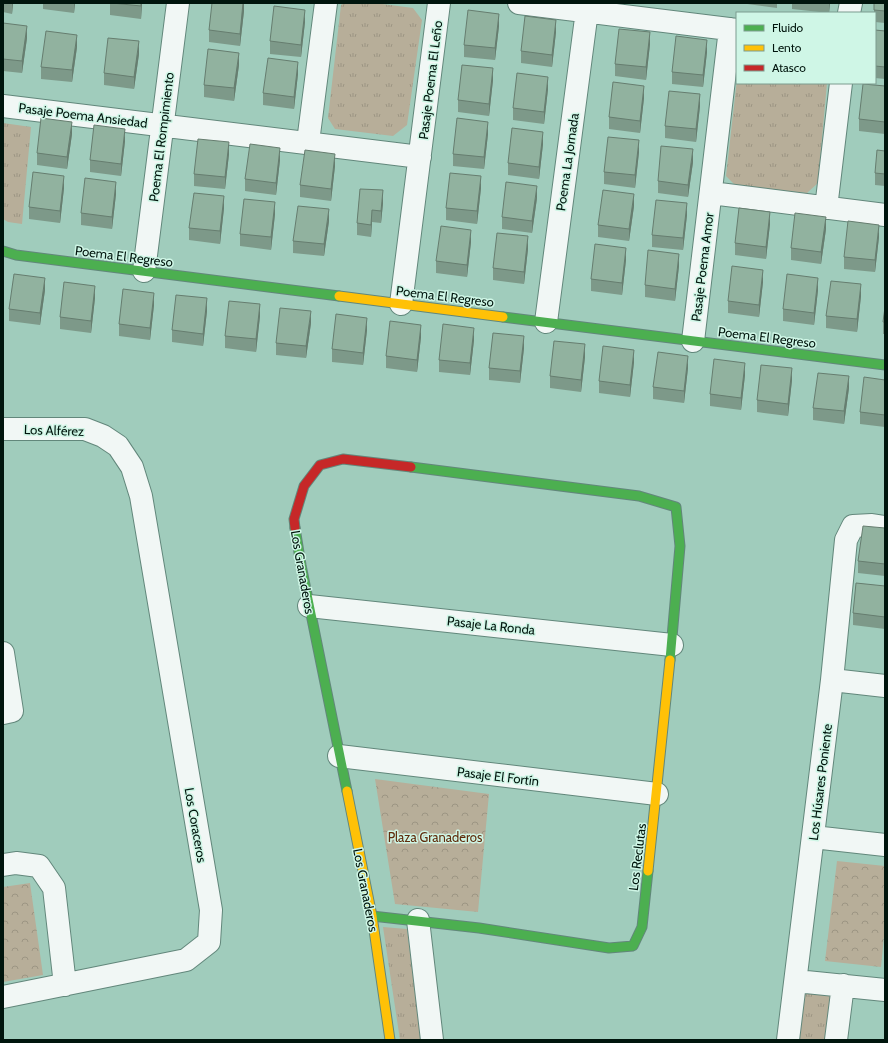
<svg xmlns="http://www.w3.org/2000/svg" width="888" height="1043" font-family="Cabin,sans-serif">
<style>
.grass{fill:url(#grass-tufts)}
.park{fill:url(#park-crowns)}
.lines{fill:none;stroke-linecap:round;stroke-linejoin:round}
.street-casing{stroke:#62877b;stroke-width:24}
.fast-casing{stroke:#62877b;stroke-width:11}
.slow-casing{stroke:#62877b;stroke-width:11}
.jam-casing{stroke:#62877b;stroke-width:11}
.street{stroke:#f1f7f5;stroke-width:22}
.fast{stroke:#4caf50;stroke-width:9}
.slow{stroke:#ffc107;stroke-width:9}
.jam{stroke:#c62828;stroke-width:9}
.wall{fill:#7d9989}
.shaded-wall{fill:#667d6f}
.building{fill:#91b29f;stroke:#667d6f}
.labels{text-anchor:middle;dominant-baseline:central;stroke-width:3;stroke-linejoin:round;paint-order:stroke}
.street-label{font-size:13px;fill:#00150d;stroke:#cff6e6}
.park-label{font-size:13px;fill:#5f2b0b;stroke:#cff6e6}
</style>
<defs>
<pattern id="grass-tufts" width="24" height="20" patternUnits="userSpaceOnUse"><rect width="24" height="20" fill="#b7ae99"/><path d="M3 7l-1-3M5 7V3M7 7l1-3M15 17l-1-3M17 17v-4M19 17l1-3" fill="none" stroke="#9c9583"/></pattern>
<pattern id="park-crowns" width="20" height="18" patternUnits="userSpaceOnUse"><rect width="20" height="18" fill="#b7ae99"/><path d="M2 6a3 3 0 1 1 6 0M12 15a3 3 0 1 1 6 0" fill="none" stroke="#9c9583"/></pattern>
</defs>
<rect width="100%" height="100%" fill="#a0ccbc"/>
<path class="grass" d="M344 3H375L413 8 422 20 407 125 393 136 335 129 328 118 341 5Z
M737 79V83H827L818 183 807 193 736 186 726 176Z
M3 123 31 127 22 224 8 222 3 219Z
M383 927 407 929 421 1040H400Z
M803 993 832 994 826 1040H797Z"/>
<path class="park" d="M375 779 489 794 478 912 395 904Z
M837 861 885 866V926L881 967 825 961Z
M30 883 43 975 3 982V887Z"/>
<g class="lines">
<defs>
<path id="street" d="M519 3 737 30
M849 13 851 3
M3 106 420 157
M308 142 326 3
M711 193 885 215
M826 208 841 83
M144 271 178 3
M401 304 439 3
M546 322 588 3
M693 341 730 29
M3 429H85L103 436 118 446 132 467 141 496 211 910 209 942 186 960 3 997
M309 606 672 645
M3 653 12 711 3 713
M832 680 885 686
M339 756 657 794
M813 837 885 845
M3 865 16 863 39 866 54 888 65 985
M418 920 432 1040
M796 981 885 990
M788 1040 832 680 846 540 853 526 872 525 885 527
M836 1040 843 985"/>
<path id="fast" d="M3 251 16 255 339 296
M503 317 885 365
M411 467 639 496 676 507 680 546 670 660
M295 528 301 565 347 791
M372 916 479 928 609 948 633 946 642 927 648 871"/>
<path id="slow" d="M339 296 503 317
M347 791 372 916 390 1040
M648 871 670 660"/>
<path id="jam" d="M295 528 294 519 304 486 320 465 343 459 411 467"/>
</defs>
<use href="#street" class="street-casing"/>
<use href="#fast" class="fast-casing"/>
<use href="#slow" class="slow-casing"/>
<use href="#jam" class="jam-casing"/>
<use href="#street" class="street"/>
<use href="#fast" class="fast"/>
<use href="#slow" class="slow"/>
<use href="#jam" class="jam"/>
</g>
<path class="wall" d="M3 3H13L12 14 3 12Z
M43 3H75L74 13 43 9Z
M110 3H142L141 19 110 15Z
M244 3V11L240 46 209 42V30Z
M740 3H777V8Z
M792 3H830L829 13 792 9Z
M885 3V23L875 22V13H874V10Z
M305 22 301 57 270 54V41Z
M3 23 27 38 22 73 3 71Z
M499 26 495 60 464 57V45Z
M875 30 885 31V79L875 78Z
M556 32 552 67 521 63V51Z
M650 44 646 80 615 76V64Z
M77 47 72 82 41 79V67Z
M707 52 703 87 672 84V72Z
M139 54 134 89 104 85V73Z
M239 65 234 101 204 97V85Z
M298 74 294 109 263 105V93Z
M493 80 489 116 458 112V100Z
M885 86V134L859 131V119Z
M548 89 544 124 513 120V108Z
M644 98 640 133 609 129V117Z
M700 106 696 142 665 138V126Z
M72 134 67 169 37 165V153Z
M488 134 484 169 453 166V154Z
M125 141 121 176 90 172V160Z
M543 144 539 179 508 175V163Z
M885 151V186L875 185V173Z
M639 152 635 188 604 184V172Z
M229 154 225 189 194 186V174Z
M280 160 276 195 245 191V179Z
M693 162 688 197 658 193V181Z
M335 166 331 201 300 197V185Z
M64 188 60 223 29 219V207Z
M481 188 477 224 446 220V208Z
M360 189 383 203 381 223 372 222 371 237 357 235V223Z
M116 194 112 229 81 225V213Z
M537 198 532 233 502 229V217Z
M634 206 629 241 598 237V225Z
M224 208 220 244 189 240V228Z
M275 214 271 250 240 246V234Z
M687 215 683 250 652 247V235Z
M329 221 324 256 293 253V241Z
M770 224 766 259 735 255V243Z
M826 229 821 264 791 260V248Z
M879 237 875 272 844 269V257Z
M471 242 467 277 436 273V261Z
M528 249 524 284 493 280V268Z
M626 260 622 295 591 291V279Z
M679 266 675 301 645 297V285Z
M763 282 759 317 728 313V301Z
M45 290 40 325 9 321V309Z
M818 290 814 325 783 321V309Z
M861 296 857 332 826 328V316Z
M95 298 91 333 60 329V317Z
M154 305 150 340 119 336V324Z
M885 307V334H883V322Z
M207 311 203 346 172 342V330Z
M260 316 256 352 225 348V336Z
M311 323 306 358 276 355V343Z
M367 330 363 365 332 362V349Z
M421 337 417 372 386 368V356Z
M474 340 470 375 439 372V360Z
M524 348 520 383 489 380V368Z
M585 357 581 392 550 388V376Z
M634 362 630 397 599 393V381Z
M688 368 684 403 653 399V387Z
M745 375 741 410 710 406V394Z
M792 380 788 416 757 412V400Z
M885 380V427L860 424V412Z
M849 388 844 424 813 420V408Z
M885 528V576L858 573V561Z
M885 586V629L853 625V613Z"/>
<path class="shaded-wall" d="M12 3H13L12 14Z
M74 3H75L74 13Z
M141 3H142L141 19Z
M243 3H244V11L240 46V34Z
M829 3H830L829 13Z
M305 10V22L301 57V45Z
M499 14V26L495 60V48Z
M556 20V32L552 67V55Z
M27 26V38L22 73V61Z
M650 32V44L646 80V67Z
M77 35V47L72 82V70Z
M707 40V52L703 87V75Z
M139 41V54L134 89V77Z
M239 53V65L234 101V88Z
M298 62V74L294 109V97Z
M493 68V80L489 116V104Z
M548 77V89L544 124V112Z
M644 86V98L640 133V121Z
M700 94V106L696 142V129Z
M72 122V134L67 169V157Z
M488 122V134L484 169V157Z
M125 129V141L121 176V164Z
M543 132V144L539 179V167Z
M639 140V152L635 188V175Z
M229 142V154L225 189V177Z
M280 148V160L276 195V183Z
M693 149V162L688 197V185Z
M335 154V166L331 201V189Z
M64 176V188L60 223V211Z
M481 176V188L477 224V211Z
M116 182V194L112 229V217Z
M537 186V198L532 233V221Z
M383 190V203L381 223V211Z
M634 194V206L629 241V229Z
M224 196V208L220 244V231Z
M275 202V214L271 250V237Z
M687 203V215L683 250V238Z
M329 209V221L324 256V244Z
M372 210V222L371 237V225Z
M770 212V224L766 259V247Z
M826 217V229L821 264V252Z
M879 225V237L875 272V260Z
M471 230V242L467 277V265Z
M528 236V249L524 284V272Z
M626 248V260L622 295V283Z
M679 254V266L675 301V289Z
M763 270V282L759 317V305Z
M45 278V290L40 325V313Z
M818 278V290L814 325V313Z
M861 284V296L857 332V319Z
M95 286V298L91 333V321Z
M154 293V305L150 340V328Z
M207 298V311L203 346V334Z
M260 304V316L256 352V339Z
M311 311V323L306 358V346Z
M367 318V330L363 365V353Z
M421 325V337L417 372V360Z
M474 328V340L470 375V363Z
M524 336V348L520 383V371Z
M585 344V357L581 392V380Z
M634 350V362L630 397V385Z
M688 356V368L684 403V391Z
M745 363V375L741 410V398Z
M792 368V380L788 416V404Z
M849 376V388L844 424V411Z"/>
<path class="building" d="M112 3H141V6Z
M212 3H243L240 34 209 30Z
M874 3H885V11L874 10Z
M274 6 305 10 301 45 270 41Z
M468 10 499 14 495 48 464 45Z
M525 16 556 20 552 55 521 51Z
M3 23 27 26 22 61 3 59Z
M619 29 650 32 646 67 615 64Z
M875 30 885 31V67L875 66Z
M46 31 77 35 72 70 41 67Z
M676 36 707 40 703 75 672 72Z
M108 38 139 41 134 77 104 73Z
M208 49 239 53 234 88 204 85Z
M268 58 298 62 294 97 263 93Z
M462 65 493 68 489 104 458 100Z
M517 73 548 77 544 112 513 108Z
M613 82 644 86 640 121 609 117Z
M863 84 885 86V122L859 119Z
M669 91 700 94 696 129 665 126Z
M41 118 72 122 67 157 37 153Z
M457 118 488 122 484 157 453 154Z
M94 125 125 129 121 164 90 160Z
M512 128 543 132 539 167 508 163Z
M608 137 639 140 635 175 604 172Z
M198 139 229 142 225 177 194 174Z
M250 144 280 148 276 183 245 179Z
M661 146 693 149 688 185 658 181Z
M305 150 335 154 331 189 300 185Z
M877 150 885 151V174L875 173Z
M33 172 64 176 60 211 29 207Z
M450 173 481 176 477 211 446 208Z
M85 178 116 182 112 217 81 213Z
M506 182 537 186 532 221 502 217Z
M360 189 383 190 381 211 372 210 371 225 357 223Z
M603 190 634 194 629 229 598 225Z
M194 193 224 196 220 231 189 228Z
M244 199 275 202 271 237 240 234Z
M656 200 687 203 683 238 652 235Z
M298 206 329 209 324 244 293 241Z
M739 208 770 212 766 247 735 243Z
M795 213 826 217 821 252 791 248Z
M848 221 879 225 875 260 844 257Z
M441 226 471 230 467 265 436 261Z
M497 233 528 236 524 272 493 268Z
M595 244 626 248 622 283 591 279Z
M648 250 679 254 675 289 645 285Z
M732 266 763 270 759 305 728 301Z
M14 274 45 278 40 313 9 309Z
M787 274 818 278 814 313 783 309Z
M831 281 861 284 857 319 826 316Z
M64 282 95 286 91 321 60 317Z
M123 289 154 293 150 328 119 324Z
M176 295 207 298 203 334 172 330Z
M229 301 260 304 256 339 225 336Z
M885 307V322H883Z
M280 308 311 311 306 346 276 343Z
M336 314 367 318 363 353 332 349Z
M390 321 421 325 417 360 386 356Z
M443 324 474 328 470 363 439 360Z
M493 333 524 336 520 371 489 368Z
M554 341 585 344 581 380 550 376Z
M603 346 634 350 630 385 599 381Z
M658 352 688 356 684 391 653 387Z
M714 359 745 363 741 398 710 394Z
M761 365 792 368 788 404 757 400Z
M818 373 849 376 844 411 813 408Z
M864 377 885 380V415L860 412Z
M863 526 885 528V564L858 561Z
M856 583 885 586V617L853 613Z"/>
<g class="labels">
<g class="street-label">
<text transform="translate(430 80) rotate(-83)">Pasaje Poema El Leño</text>
<text transform="translate(83 115) rotate(7)">Pasaje Poema Ansiedad</text>
<text transform="translate(161 137) rotate(-83)">Poema El Rompimiento</text>
<text transform="translate(567 162) rotate(-82)">Poema La Jornada</text>
<text transform="translate(124 256) rotate(7)">Poema El Regreso</text>
<text transform="translate(702 267) rotate(-83)">Pasaje Poema Amor</text>
<text transform="translate(445 296) rotate(7)">Poema El Regreso</text>
<text transform="translate(767 337) rotate(7)">Poema El Regreso</text>
<text transform="translate(54 430) rotate(2)">Los Alférez</text>
<text transform="translate(303 572) rotate(80)">Los Granaderos</text>
<text transform="translate(491 625) rotate(6)">Pasaje La Ronda</text>
<text transform="translate(498 776) rotate(7)">Pasaje El Fortín</text>
<text transform="translate(820 782) rotate(-83)">Los Húsares Poniente</text>
<text transform="translate(196 825) rotate(80)">Los Coraceros</text>
<text transform="translate(637 857) rotate(-83)">Los Reclutas</text>
<text transform="translate(366 890) rotate(79)">Los Granaderos</text>
</g>
<g class="park-label">
<text x="435" y="837">Plaza Granaderos</text>
</g>
</g>
<rect width="888" height="1043" fill="none" stroke="#00150d" stroke-width="8"/>
<rect x="736" y="12" width="140" height="72" fill="#cff6e6" stroke="#7c9c8f"/>
<rect x="744" y="25" width="20" height="6" fill="#4caf50" stroke="#7c9c8f"/>
<text x="772" y="32" font-size="12" fill="#00150d">Fluido</text>
<rect x="744" y="45" width="20" height="6" fill="#ffc107" stroke="#7c9c8f"/>
<text x="772" y="52" font-size="12" fill="#00150d">Lento</text>
<rect x="744" y="65" width="20" height="6" fill="#c62828" stroke="#7c9c8f"/>
<text x="772" y="72" font-size="12" fill="#00150d">Atasco</text>
</svg>
